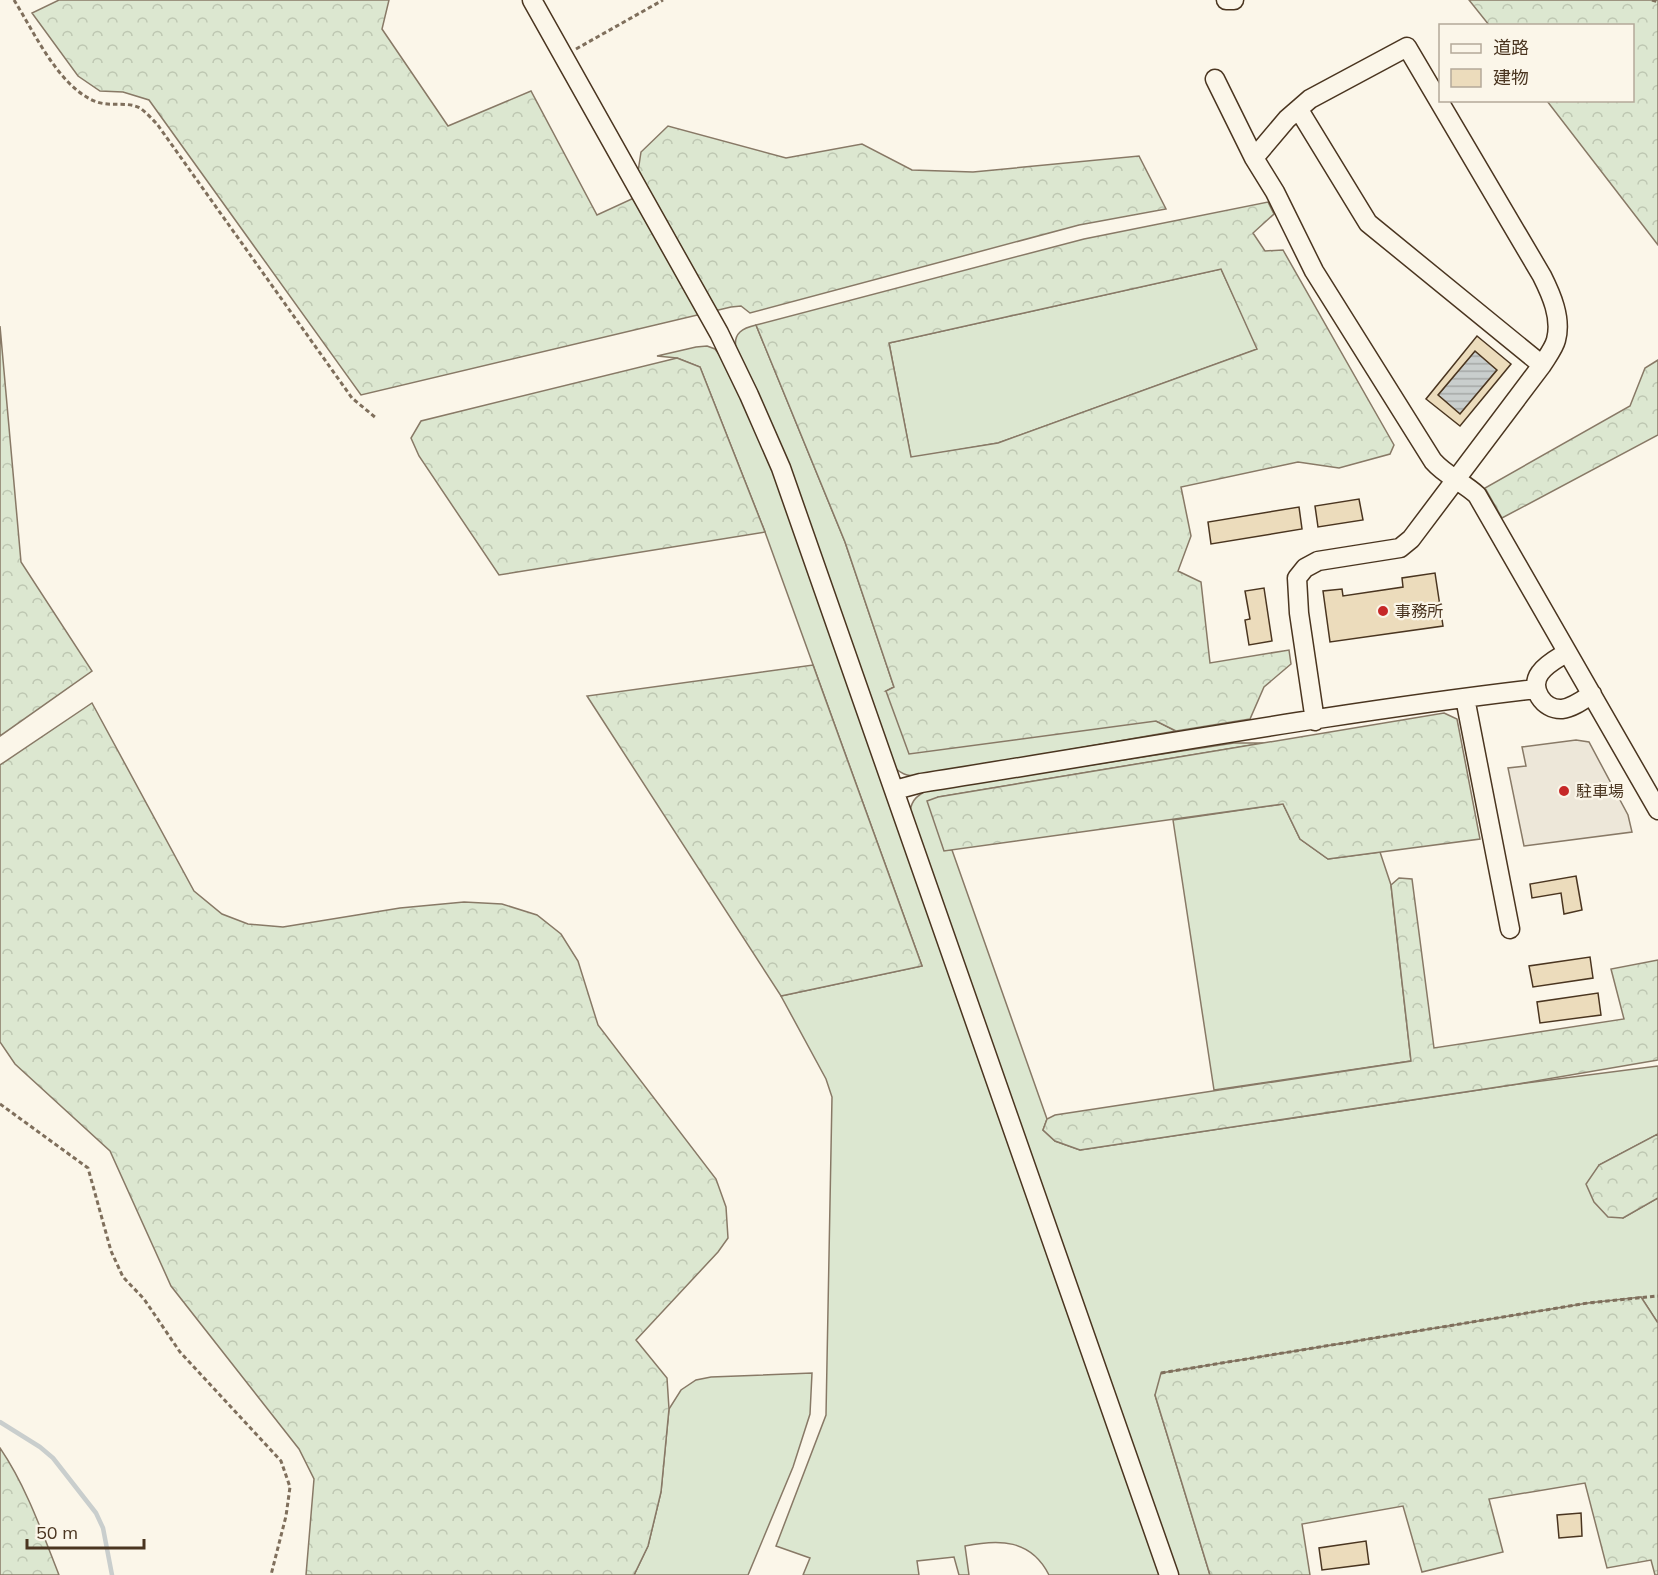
<svg xmlns="http://www.w3.org/2000/svg" width="1658" height="1575" font-family="Mulish,'Noto Sans JP',sans-serif">
<style>
.grass{fill:#dce7d0;stroke:#887966;stroke-width:1.5}
.forest{fill:url(#forest-crowns);stroke:#887966;stroke-width:1.5;fill-rule:evenodd}
.parking{fill:#ede7d9;stroke:#887966;stroke-width:1.5}
.water{fill:url(#water-rules);stroke:#887966;stroke-width:1.5}
.lines{fill:none;stroke-linecap:round;stroke-linejoin:round}
.stream{stroke:#c9cecd;stroke-width:4.5}
.building{fill:#ecdcbc;stroke:#4a3520;stroke-width:1.5;fill-rule:evenodd}
.minor-casing{stroke:#4a3520;stroke-width:21}
.path{stroke:#7f6f5c;stroke-width:3;stroke-dasharray:4.5 3;stroke-linecap:butt}
.minor{stroke:#fbf6e9;stroke-width:18}
.poi-dot{fill:#c62828;stroke:#fbf6e9;stroke-width:2}
.labels{text-anchor:middle;dominant-baseline:central;stroke-width:4.5;stroke-linejoin:round;paint-order:stroke}
.poi-label{font-size:16px;fill:#4a3520;stroke:#fbf6e9;text-anchor:start}
</style>
<defs>
<pattern id="forest-crowns" width="20" height="18" patternUnits="userSpaceOnUse" patternTransform="scale(1.5)"><rect width="20" height="18" fill="#dce7d0"/><path d="M2 6a3 3 0 1 1 6 0M12 15a3 3 0 1 1 6 0" fill="none" stroke="#bec7b2"/></pattern>
<pattern id="water-rules" width="6" height="5" patternUnits="userSpaceOnUse" patternTransform="scale(1.5)"><rect width="6" height="5" fill="#c9cecd"/><path d="M0 2.5h6" fill="none" stroke="#a5a8a6"/></pattern>
</defs>
<rect width="100%" height="100%" fill="#fbf6e9"/>
<path class="grass" d="M1221 269 1258 349 998 443 911 458 889 343Z
M756 325 845 542 894 687 886 691 1156 721 1176 731 924 775C910 777 903 776 893 766L736 348C733 333 743 328 756 325Z
M707 346 715 349 721 357 772 465 1160 1575H1049C1031 1539 999 1539 965 1546L969 1575H959L954 1557 917 1561 919 1575H803L810 1558 776 1546 826 1415 832 1097 826 1079 781 996 922 966 765 532 700 367 677 358 657 356 696 347Z
M1234 743H1264L938 797 944 850H952L1047 1119 1043 1130 1055 1141 1080 1150 1518 1084 1658 1066V1134L1599 1165 1623 1218 1658 1198V1323L1641 1297 1155 1395 1210 1575H1177L910 811C912 799 918 795 928 790Z
M1283 804 1300 839 1328 859 1380 852 1391 885 1411 1061 1214 1090 1173 820Z
M812 1373 810 1414 793 1467 748 1575H634L648 1546 661 1492 669 1409 681 1390 696 1380 711 1377Z"/>
<path class="forest" d="M59 0H389L382 29 448 126 531 91 597 215 634 198 641 152 668 126 786 158 862 144 912 170 973 172 1139 156 1166 209 1079 225 750 313 741 306 731 307 361 395 149 100 123 92 100 91 78 76 32 13Z
M1469 0H1658V245L1547 101 1632 100V26L1489 25Z
M1268 202 1274 214 1253 233 1265 251 1283 250 1394 445 1390 454 1339 468 1298 462 1181 487 1191 536 1178 571 1201 582 1210 663 1289 650 1291 664 1264 687 1250 719 1176 731 1156 721 909 754 886 691 894 687 845 542 756 325 1084 239ZM1221 269 1257 349 998 443 911 457 889 343Z
M0 326 21 562 92 671 0 736Z
M677 358 700 367 765 532 499 575 419 456 411 438 421 421Z
M1658 360V435L1502 518 1485 488 1630 406 1645 368Z
M813 665 922 966 781 996 587 696Z
M92 703 194 891 222 914 248 924 283 927 400 908 464 902 502 904 537 915 561 934 578 961 598 1025 716 1179 726 1207 728 1238 718 1252 636 1340 667 1378 669 1409 661 1492 648 1546 634 1575H306L314 1479 299 1449 171 1286 110 1151 15 1064 0 1042V765Z
M1444 713 1457 719 1480 839 1328 859 1300 839 1283 804 944 851 927 801 938 797Z
M1399 878 1412 879 1434 1048 1624 1019 1611 969 1658 960V1060L1518 1084 1080 1150 1055 1141 1043 1130 1047 1119 1055 1115 1411 1061 1391 885Z
M1658 1134V1198L1623 1218 1608 1217 1594 1202 1586 1184 1599 1165Z
M1641 1297 1658 1323V1575H1655L1651 1560 1607 1568 1585 1483 1489 1499 1503 1552 1422 1572 1403 1506 1302 1524 1310 1575H1210L1155 1395 1161 1373 1588 1303Z
M0 1448C26 1486 42 1532 59 1575H0Z"/>
<path class="parking" d="M1576 740 1589 742 1628 815 1632 832 1524 846 1508 768 1526 766 1522 747Z"/>
<path class="water" d="M1475 351 1497 370 1460 414 1438 395Z"/>
<g class="lines">
<path class="stream" d="M0 1422 40 1447 53 1458 96 1513 103 1528 112 1575"/>
</g>
<path class="building" d="M1477 336 1511 364 1460 426 1426 399ZM1475 351 1497 370 1460 414 1438 395Z
M1359 499 1363 520 1318 527 1315 506Z
M1299 507 1302 529 1211 544 1208 522Z
M1435 573 1443 626 1330 642 1323 591 1342 589 1343 596 1403 587 1402 578Z
M1264 588 1272 641 1249 645 1245 620 1250 619 1245 591Z
M1576 876 1582 910 1564 914 1561 893 1532 898 1530 884Z
M1590 957 1593 978 1533 987 1529 966Z
M1598 993 1601 1015 1540 1023 1537 1002Z
M1581 1513 1582 1536 1559 1538 1557 1515Z
M1366 1541 1369 1564 1322 1570 1319 1548Z"/>
<g class="lines">
<defs>
<path id="minor" d="M532 0 719 333 749 395 781 468 1169 1575
M1226 0H1234
M1215 79 1254 158 1275 192 1314 271 1433 461C1446 476 1463 482 1477 495L1658 810
M1299 110 1368 223 1542 365
M1254 158 1287 119 1310 99 1407 47 1542 276C1551 294 1562 318 1556 340 1554 348 1547 357 1542 365L1411 539 1400 548 1318 561 1305 568 1297 578 1299 613 1315 721
M1566 653C1558 658 1546 664 1540 673 1529 688 1543 710 1562 709 1572 708 1583 700 1592 694
M1465 698 1510 929
M895 790 921 783C1126 751 1331 713 1536 689"/>
</defs>
<use href="#minor" class="minor-casing"/>
<path class="path" d="M14 0C34 32 56 81 90 99 108 109 124 100 140 108 146 112 152 119 157 124L352 398 376 418
M1652 0 1658 2
M576 49 663 0
M0 1104 88 1168 111 1251 123 1277 144 1299 180 1352 281 1461 290 1487 286 1516 271 1575
M1161 1373 1588 1303 1658 1296"/>
<use href="#minor" class="minor"/>
</g>
<g class="poi-dot">
<circle cx="1383" cy="611" r="6"/>
<circle cx="1564" cy="791" r="6"/>
</g>
<g class="labels">
<g class="poi-label">
<text x="1395" y="611">事務所</text>
<text x="1576" y="791">駐車場</text>
</g>
</g>
<rect x="1439" y="24" width="195" height="78" fill="#fbf6e9" stroke="#b4a999" stroke-width="1.5"/>
<rect x="1451" y="44" width="30" height="9" fill="#fbf6e9" stroke="#b4a999" stroke-width="1.5"/>
<text x="1493" y="54" font-size="18" fill="#4a3520">道路</text>
<rect x="1451" y="69" width="30" height="18" fill="#ecdcbc" stroke="#b4a999" stroke-width="1.5"/>
<text x="1493" y="84" font-size="18" fill="#4a3520">建物</text>
<path d="M27 1539v9h117v-9" fill="none" stroke="#4a3520" stroke-width="3"/>
<text x="36" y="1539" font-size="18" fill="#4a3520" stroke="#fbf6e9" stroke-width="4.5" paint-order="stroke">50 m</text>
</svg>
